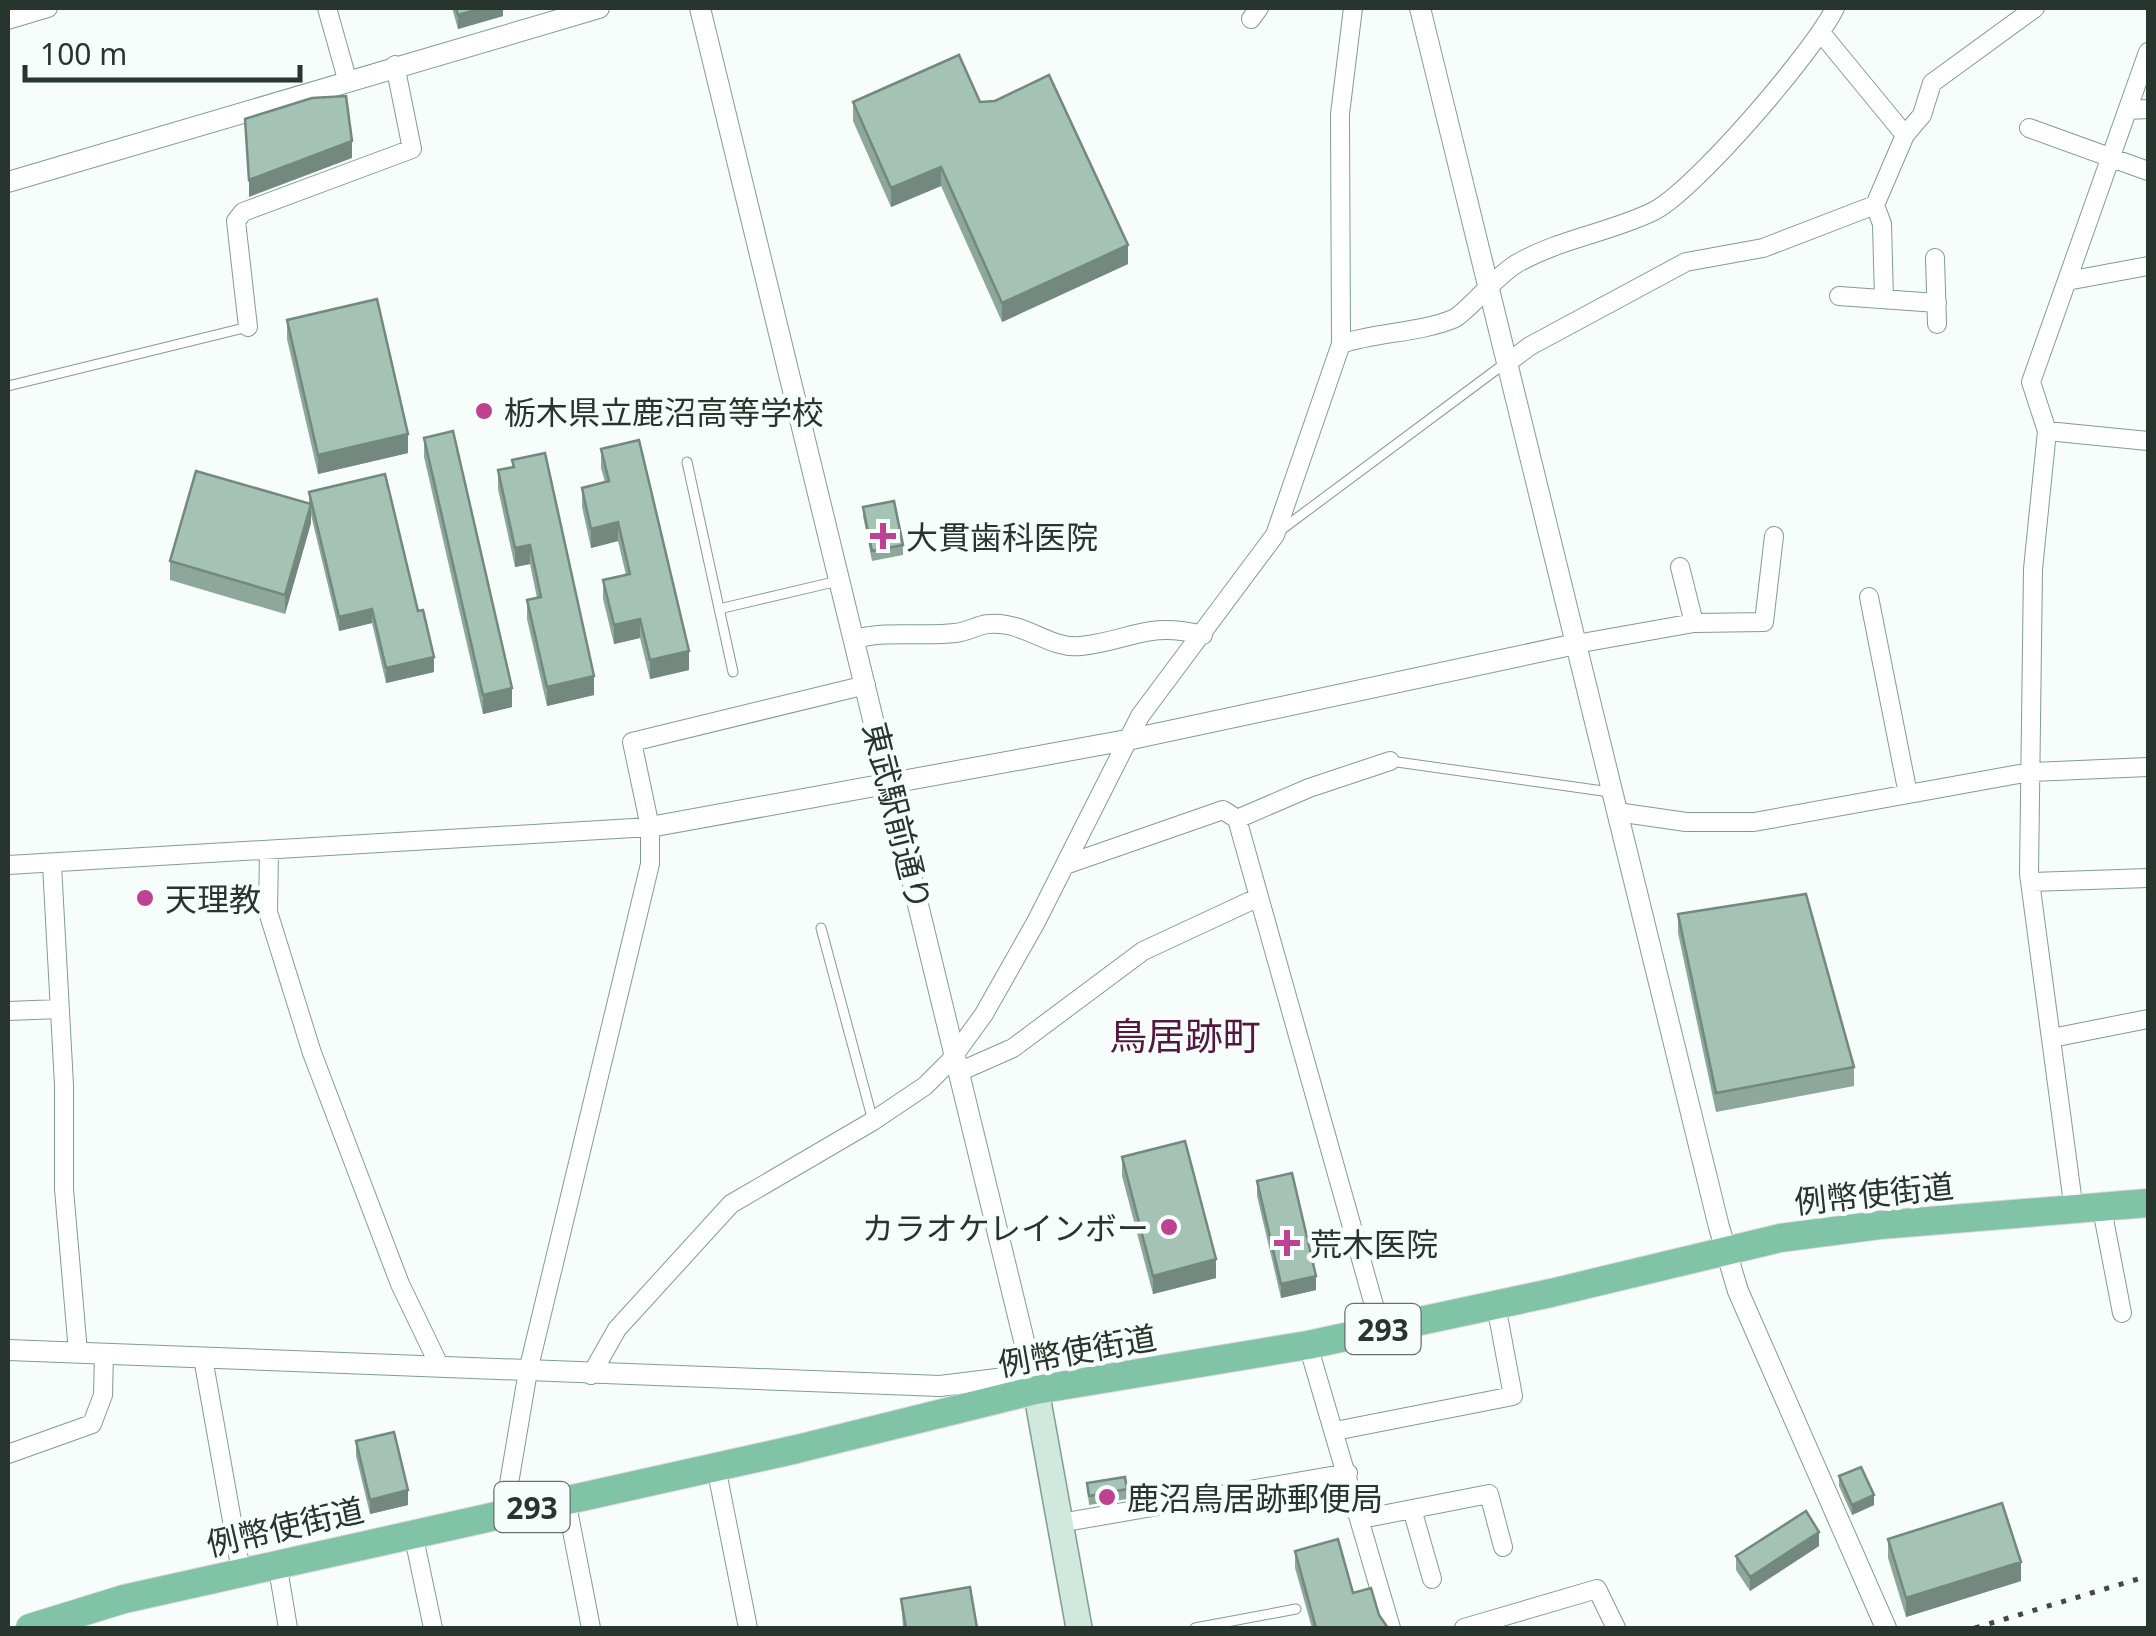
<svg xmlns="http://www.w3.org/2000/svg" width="2156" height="1636" font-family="'Noto Sans','Noto Sans JP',sans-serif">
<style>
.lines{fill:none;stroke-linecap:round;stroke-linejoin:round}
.service-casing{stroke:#809e90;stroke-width:11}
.minor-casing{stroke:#809e90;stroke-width:20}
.tertiary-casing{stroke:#809e90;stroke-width:22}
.secondary-casing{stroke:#809e90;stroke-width:28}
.trunk-casing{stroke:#d8dad9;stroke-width:30}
.service{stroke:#fff;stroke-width:9}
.minor{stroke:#fff;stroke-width:18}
.tertiary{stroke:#fff;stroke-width:20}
.secondary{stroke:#d0e8de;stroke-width:25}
.trunk{stroke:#80c3a7;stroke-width:28}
.rail{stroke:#3f4a45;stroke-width:5;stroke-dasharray:5 10;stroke-linecap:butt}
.wall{fill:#8da89b}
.shaded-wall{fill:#73887e}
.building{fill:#a4c3b4;stroke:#73887e;stroke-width:2.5}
.poi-dot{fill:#bd4292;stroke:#f7fdfa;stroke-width:4}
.labels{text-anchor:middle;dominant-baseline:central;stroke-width:9;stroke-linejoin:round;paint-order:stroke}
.shield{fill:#f7fdfa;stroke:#66706b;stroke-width:2.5}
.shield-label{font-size:30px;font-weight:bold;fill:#28342e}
.poi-label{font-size:32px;fill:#28342e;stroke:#f7fdfa;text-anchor:start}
.street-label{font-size:32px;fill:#28342e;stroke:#f7fdfa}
.quarter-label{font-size:38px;fill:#53183f;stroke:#f7fdfa}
</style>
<rect width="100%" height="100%" fill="#f7fdfa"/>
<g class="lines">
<defs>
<path id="service" d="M8 386 248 327
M687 462 733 672
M1281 530 1504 364
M719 609 838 581
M1390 761 1610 792
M821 928 873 1121
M1195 1628 1296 1609"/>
<path id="minor" d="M327 8 347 79
M1251 19 1259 8
M8 20 48 8
M1822 34 1905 135
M2128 110 2148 109
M2029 128 2148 171
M1875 205 1882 224 1884 299
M1935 258 1937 324
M2067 281 2148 266
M1839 296 1937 303
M248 327 236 221 243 212 412 149 395 65
M1341 344 1340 114 1353 8
M1507 363 1530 346 1686 262 1763 248 1875 205 1905 135 1922 115 1932 83 2035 8
M2047 431 2148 441
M1680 567 1694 623
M1869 597 1908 794
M855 639C888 630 921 637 955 633 975 631 979 620 1007 625 1032 629 1054 649 1081 646 1133 640 1146 621 1203 635
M1576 644 1694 623 1764 622 1774 536
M1617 812 1686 822H1754L2030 772 2148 767
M1237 819 1381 1330
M269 852 268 912 312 1053 400 1284 440 1367
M8 865 650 827
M52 865 64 1085V1189L78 1352
M1065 865 1223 810 1237 819 1309 788 1390 761
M2030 882 2148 878
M8 1011 59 1009
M2052 1038 2148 1019
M961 1071 1013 1048 1143 951 1259 897
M2102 1209 2122 1313
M2074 1211 2029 874 2033 569 2047 431 2031 382 2148 52
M1308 1345 1391 1628
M203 1358 241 1571
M591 1375 617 1329 731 1204 873 1121 925 1086 950 1061 984 1014 1036 922 1140 716 1275 535 1341 344C1377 332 1419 333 1453 319 1464 315 1496 276 1516 264 1559 239 1608 233 1652 212 1693 193 1815 50 1835 8
M1335 1431 1513 1396 1496 1305
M8 1454 92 1424 103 1395 104 1353
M716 1467 748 1628
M566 1500 591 1628
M1412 1509 1432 1579
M504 1513 528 1371 650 864V827L632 742 866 685
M1361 1519 1489 1494 1503 1547
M1060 1523 1348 1473
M413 1533 433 1628
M277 1563 288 1628
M1464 1628 1597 1589 1616 1628"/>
<path id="tertiary" d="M700 8 1036 1390
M1420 8 1719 1227 1738 1291 1886 1628
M8 182 599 8
M650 827 1127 740 1576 644
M8 1350 940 1386 1005 1378 1036 1390"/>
<path id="secondary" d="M1036 1390 1079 1628"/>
<path id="trunk" d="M30 1628 124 1599 797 1449 1036 1390 1308 1345 1551 1293 1780 1238 1880 1225 2148 1203"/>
</defs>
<use href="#service" class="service-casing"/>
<use href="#minor" class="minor-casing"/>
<use href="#tertiary" class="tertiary-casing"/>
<use href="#secondary" class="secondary-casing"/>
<use href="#trunk" class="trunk-casing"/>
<use href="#service" class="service"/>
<use href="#minor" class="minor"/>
<use href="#tertiary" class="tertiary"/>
<use href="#secondary" class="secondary"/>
<use href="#trunk" class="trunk"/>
<path class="rail" d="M1975 1628 2148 1576"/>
</g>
<path class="wall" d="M452 8H503V16L458 29Z
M1660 8H1701L1686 9Z
M853 102H980L1128 264 1002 322 941 186 891 207 853 121Z
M287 320 408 453 318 474 287 339Z
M424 438 512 707 483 714 424 457Z
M601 449 689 670 650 679 640 638 614 644 603 599V580L626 575 618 541 591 548 582 507V488L605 482 601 468Z
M512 460 594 695 547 706 527 619V600L537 598 530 564 515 567 498 489V470L512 467Z
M309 492 418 611 434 672 386 683 372 623 339 631 311 515V523L285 614 170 580V561L309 504Z
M863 507 903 545V555L872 561 863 516Z
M1678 914 1854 1067V1086L1716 1112 1678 933Z
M1122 1157 1216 1278 1153 1294 1122 1176Z
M1257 1181 1316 1290 1281 1298 1257 1196Z
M356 1441 408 1505 370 1514 356 1456Z
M1839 1476 1874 1505 1852 1515 1839 1486Z
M1087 1483 1127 1489V1499L1089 1505Z
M1888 1539 2021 1581 1906 1617 1888 1558Z
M1819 1546 1750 1591 1736 1570V1556Z
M1295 1551 1353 1593 1379 1615 1388 1628H1312L1295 1568Z
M901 1599 977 1628H903Z"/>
<path class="shaded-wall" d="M483 8H503V16L458 29V15Z
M352 141V158L249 197V180Z
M941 167V186L891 207V188Z
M1128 245V264L1002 322V303Z
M408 434V453L318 474V455Z
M311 504V523L285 614V595Z
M618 522V541L591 548V529Z
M530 545V564L515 567V548Z
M372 609V623L339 631V617Z
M640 619V638L614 644V625Z
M689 651V670L650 679V660Z
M434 657V672L386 683V668Z
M594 676V695L547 706V687Z
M512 688V707L483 714V695Z
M1216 1259V1278L1153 1294V1276Z
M1316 1276V1290L1281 1298V1284Z
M408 1490V1505L370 1514V1500Z
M1874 1495V1505L1852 1515V1505Z
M1819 1532V1546L1750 1591V1577Z
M2021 1562V1581L1906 1617V1598Z"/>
<path class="building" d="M456 8H483L458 15Z
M959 55 980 102 995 101 1049 75 1128 245 1002 303 941 167 891 188 853 102Z
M346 96 352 141 249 180 245 119 312 98Z
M377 299 408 434 318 455 287 320Z
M453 431 512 688 483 695 424 438Z
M639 440 689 651 650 660 640 619 614 625 603 580 630 574 618 522 591 529 582 488 609 481 601 449Z
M545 453 594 676 547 687 527 600 541 597 530 545 515 548 498 470 514 467 512 460Z
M196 471 311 504 285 595 170 561Z
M385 474 418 611 423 610 434 657 386 668 372 609 339 617 309 492Z
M894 501 903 545 872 551 863 507Z
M1806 894 1854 1067 1716 1093 1678 914Z
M1185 1141 1216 1259 1153 1276 1122 1157Z
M1292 1173 1316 1276 1281 1284 1257 1181Z
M394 1432 408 1490 370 1500 356 1441Z
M1861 1467 1874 1495 1852 1505 1839 1476Z
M1125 1477 1127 1489 1089 1496 1087 1483Z
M2002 1503 2021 1562 1906 1598 1888 1539Z
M1806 1511 1819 1532 1750 1577 1736 1556Z
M1338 1539 1353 1593 1371 1588 1379 1615 1388 1628H1316L1295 1551Z
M970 1587 977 1628H906L901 1599Z"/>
<g class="poi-dot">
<circle cx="484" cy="411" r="10"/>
<path d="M878 521h10v10h10v10h-10v10h-10v-10h-10v-10h10z"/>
<circle cx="145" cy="898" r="10"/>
<circle cx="1169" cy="1227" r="10"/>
<path d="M1282 1228h10v10h10v10h-10v10h-10v-10h-10v-10h10z"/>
<circle cx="1107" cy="1497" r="10"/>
</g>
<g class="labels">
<g class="shield">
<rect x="1345.5" y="1304" width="75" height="50" rx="8"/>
<rect x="494.5" y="1482" width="75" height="50" rx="8"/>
</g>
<g class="shield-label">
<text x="1383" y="1329">293</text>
<text x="532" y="1507">293</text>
</g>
<g class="poi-label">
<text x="504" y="411">栃木県立鹿沼高等学校</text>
<text x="906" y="536">大貫歯科医院</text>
<text x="165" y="898">天理教</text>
<text x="1149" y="1227" text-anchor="end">カラオケレインボー</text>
<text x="1310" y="1243">荒木医院</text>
<text x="1127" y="1497">鹿沼鳥居跡郵便局</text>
</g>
<g class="street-label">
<text transform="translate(898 816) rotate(76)">東武駅前通り</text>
<text transform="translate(1874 1193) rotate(-6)">例幣使街道</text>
<text transform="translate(1077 1350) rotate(-10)">例幣使街道</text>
<text transform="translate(285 1526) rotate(-13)">例幣使街道</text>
</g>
<g class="quarter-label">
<text x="1185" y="1035">鳥居跡町</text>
</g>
</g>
<rect width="2156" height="1636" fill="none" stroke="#28342e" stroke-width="20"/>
<path d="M25 65v15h275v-15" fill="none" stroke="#28342e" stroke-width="5"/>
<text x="40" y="65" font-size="30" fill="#28342e" stroke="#f7fdfa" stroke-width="8" paint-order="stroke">100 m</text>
</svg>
